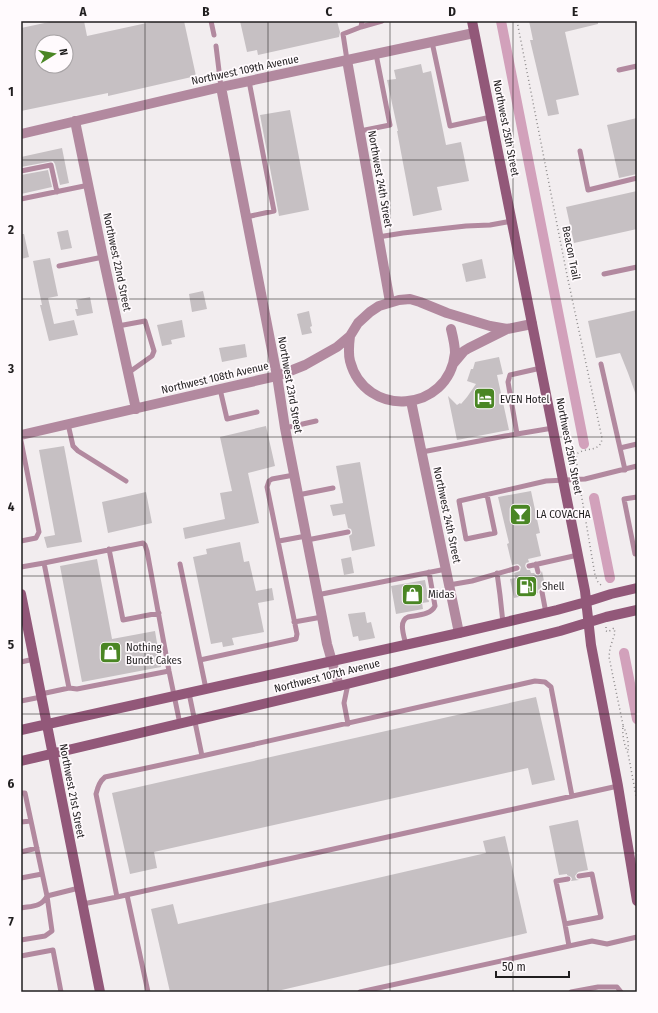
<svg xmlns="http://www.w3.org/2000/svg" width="658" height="1013" font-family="'Fira Sans Condensed',sans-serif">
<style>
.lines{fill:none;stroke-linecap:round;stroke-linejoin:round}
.canal{stroke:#d2a1bb;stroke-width:10}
.building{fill:#c6c0c3;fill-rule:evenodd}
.path{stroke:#8f8c8d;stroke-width:1.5;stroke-dasharray:1 3;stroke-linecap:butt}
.lane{stroke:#b2899f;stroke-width:5}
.street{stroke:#b2899f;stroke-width:10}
.secondary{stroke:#925879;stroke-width:10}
.grid{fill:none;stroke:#201e1f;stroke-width:1;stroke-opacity:0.55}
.labels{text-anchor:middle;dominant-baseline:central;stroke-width:3.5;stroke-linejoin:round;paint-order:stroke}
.street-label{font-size:11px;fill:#201e1f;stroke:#fffafd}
.poi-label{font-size:11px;fill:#201e1f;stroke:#fffafd;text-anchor:start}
.neatline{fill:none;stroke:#201e1f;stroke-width:1.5}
.grid-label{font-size:13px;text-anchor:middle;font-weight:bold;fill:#201e1f}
</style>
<rect width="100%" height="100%" fill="#f2edef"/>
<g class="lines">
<path class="canal" d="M501 21 584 444
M594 498 610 578
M624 653 637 719"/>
</g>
<path class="building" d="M54 21H84L87 36 156 21H184L196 76 108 96V93L21 111V28ZM42 42H66V66H42Z
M240 21H337L340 32 339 37 258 55 257 50 247 52Z
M529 21H598V24L565 32 579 95 556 100 559 114 548 116 530 40H533Z
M421 64 423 73 431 71 446 145 461 142 469 181 437 187 442 210 413 216 397 131H398L387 80 396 79 394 70Z
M290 110 309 210 279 216 260 115Z
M637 118V174L619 178 607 125Z
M62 148 69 183 60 185 55 164 53 161 21 167V157Z
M48 170 52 187 21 194V175Z
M637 191V229L574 243 566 207Z
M68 230 72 248 61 250 57 232Z
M21 234H24L29 257 21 259Z
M50 258 58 296 48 298 54 324 74 320 78 335 49 341 40 305H42L33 261Z
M482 259 486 278 466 282 462 264Z
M203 291 207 309 192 312 189 294Z
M90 297 93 313 77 316 75 309H78L76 300Z
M637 310V395H636L628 373 620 353 596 358 588 321Z
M309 311 312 326 310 327 312 333 302 335 297 314Z
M182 320 185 337 171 340 172 344 162 346 157 325Z
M245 344 247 357 222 362 219 348Z
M499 357 503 374 497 375 509 430 457 440 448 396 457 405 460 403 461 404 467 397 476 384 467 381 471 369H473L475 362Z
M266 426 275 466 248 473 259 523 185 539 183 528 225 519 220 493 232 491 220 437Z
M64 446 82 542 47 548 44 537 55 535 39 450Z
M360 462 375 546 352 551 349 536 352 534V532L351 529 348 528 345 514 333 516 330 505 343 503 336 466Z
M531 491 540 533 536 534 541 556 528 559 529 562 526 563 525 566 527 570H530L531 573H534L537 576 540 575 542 571 546 591 544 588H541L538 590V593L514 598 510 579 515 578 514 573 520 571 521 567 518 564 512 565 507 544 509 543 498 497Z
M146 492 152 523 108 533 102 502Z
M240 542 244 562 249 561 256 591 272 588 274 600 258 603 264 632 232 638 234 645 223 647 222 642 211 644 193 557 207 554 206 549Z
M351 557 354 573 344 575 341 559Z
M97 559 112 639 155 631 161 667 82 682 60 566Z
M425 580 429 602 422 603 423 609 396 614 391 586Z
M365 612 367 623 371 622 375 638 359 641 358 636 353 637 348 614Z
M536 697 555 780 532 785 528 768 154 852 157 868 130 874 112 793Z
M578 820 588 870 578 872 575 876 576 879 579 880 571 881 572 879 571 877 567 875V874L559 875 549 826Z
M505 836 527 933 273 992H170L151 909 173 904 178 924 486 853 483 841Z"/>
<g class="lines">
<path class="path" d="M517 21 567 275 602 438C601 452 588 447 578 453L576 458 578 472
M580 487 595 575 598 582 602 586
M606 627V631L608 632 614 628 615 633 610 648 609 657 623 725C622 734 624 745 628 753L637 801
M623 726C627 733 629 743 628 751"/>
<path class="lane" d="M211 21 214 35
M361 27 382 21
M432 42 450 126 491 117
M216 46 221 87
M347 60 343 34 361 27 362 21
M619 70 637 66
M360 131 390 125 376 54
M580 151 588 190 637 178
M21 171 51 165 57 192
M21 199 89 185
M246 217 274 211 249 81
M378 237 403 233 466 226 490 225 512 221
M59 266 103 257
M604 274 637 267
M118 326 145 321 154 351 152 356 128 373
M601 364 625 470
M541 368 510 375 508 382 517 434 553 428
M220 389 227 419 257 412
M68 424 73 446 78 451 126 481
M285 428 316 421
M21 441 39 532 36 538 21 541
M620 448 637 444
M422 452 505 436 517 434
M298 495 333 488
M487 495 495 533 466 539 459 501 546 481 585 479 637 466
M637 497 624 499 635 554H637
M307 540 348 532
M279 541 306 536
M109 549 123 620 159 613
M180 564 206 689
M536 564 538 572
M529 566 578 555
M21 567 44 563
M497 573 500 595 503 623
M449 585 472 581 517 568
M542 592 546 613
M317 595 446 569
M294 622 322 617
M406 645C404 636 398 621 408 617 417 615 431 615 435 606L429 572
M200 660 296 639 297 634 267 487 269 481 272 479 294 475
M21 662 34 659
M169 671 77 689 69 688 44 563 143 543 145 545 147 551 169 671 180 724
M348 684 344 703 348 724
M41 694 69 688
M21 701 41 697
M202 756 535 681 545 682 551 687 572 796
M21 793H25L47 896 52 931 45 936 21 940
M21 822 31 821
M21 852 37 848
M21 878 42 874
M127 895 148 992
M117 897 618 786
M83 904 117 897 96 794C98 787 99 782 105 777L202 756 189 693
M21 908C31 906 42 907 47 896L79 888
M565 924 556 881 568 879
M569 946 592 941 607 944 637 937
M21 956 53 950 61 992
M360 992 569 946 565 924 601 917 592 874 579 876
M571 992 598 987H617L621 992"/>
<path class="street" d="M347 60 390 302
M221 87 277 376 285 428 322 617 327 644 339 686
M75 121 103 257 136 409
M21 134 221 87 474 33
M350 336C349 344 348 353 350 361 365 419 449 413 455 353 455 345 453 337 451 329
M453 364 464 351 469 348 507 329
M411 401 459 633
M21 435 220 389 277 376 290 371 305 365 337 347 350 336 358 323 370 312 379 306 399 300 410 299 420 302 447 313 490 326 507 329 532 324"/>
<path class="secondary" d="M472 21 585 591 591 645 618 786 637 901
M21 594 100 992
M21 730 459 633 557 610 586 602 611 594 637 588
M21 761 339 686 560 631 606 617 637 610"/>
</g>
<path class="grid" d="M145 21V992M268 21V992M390 21V992M513 21V992M21 160H637M21 299H637M21 437H637M21 576H637M21 714H637M21 853H637"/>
<defs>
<symbol id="hotel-square" viewBox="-11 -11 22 22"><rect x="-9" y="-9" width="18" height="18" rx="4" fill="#4a8624" stroke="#fffafd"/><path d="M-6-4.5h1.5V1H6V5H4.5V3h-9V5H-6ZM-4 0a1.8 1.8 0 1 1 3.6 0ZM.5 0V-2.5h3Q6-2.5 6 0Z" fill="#fff"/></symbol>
<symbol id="bar-square" viewBox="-11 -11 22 22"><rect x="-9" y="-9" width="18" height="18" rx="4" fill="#4a8624" stroke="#fffafd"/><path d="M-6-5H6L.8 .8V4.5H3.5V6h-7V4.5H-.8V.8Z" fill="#fff"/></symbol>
<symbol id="fuel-square" viewBox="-11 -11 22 22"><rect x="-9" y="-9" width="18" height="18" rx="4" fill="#4a8624" stroke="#fffafd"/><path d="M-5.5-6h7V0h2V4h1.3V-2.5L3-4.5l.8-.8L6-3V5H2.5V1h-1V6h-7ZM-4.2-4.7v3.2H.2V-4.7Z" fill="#fff"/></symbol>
<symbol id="shop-square" viewBox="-11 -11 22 22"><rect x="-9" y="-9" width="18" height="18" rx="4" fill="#4a8624" stroke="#fffafd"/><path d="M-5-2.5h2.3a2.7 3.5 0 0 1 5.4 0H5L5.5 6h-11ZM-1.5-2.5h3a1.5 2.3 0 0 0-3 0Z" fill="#fff"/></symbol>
</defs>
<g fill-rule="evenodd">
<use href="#hotel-square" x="472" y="386" width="25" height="25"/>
<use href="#bar-square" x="508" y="502" width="25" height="25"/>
<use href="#fuel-square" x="514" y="574" width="25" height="25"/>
<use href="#shop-square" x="400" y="582" width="25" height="25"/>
<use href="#shop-square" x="98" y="640" width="25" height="25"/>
</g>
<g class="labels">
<g class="street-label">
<text transform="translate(245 70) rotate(-12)">Northwest 109th Avenue</text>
<text transform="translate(506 128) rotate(79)">Northwest 25th Street</text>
<text transform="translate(380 179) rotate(80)">Northwest 24th Street</text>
<text transform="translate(571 253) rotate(79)">Beacon Trail</text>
<text transform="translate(117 262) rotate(78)">Northwest 22nd Street</text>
<text transform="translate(215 378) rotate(-13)">Northwest 108th Avenue</text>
<text transform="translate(290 385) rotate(80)">Northwest 23rd Street</text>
<text transform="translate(569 446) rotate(79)">Northwest 25th Street</text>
<text transform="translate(447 515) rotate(78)">Northwest 24th Street</text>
<text transform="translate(327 676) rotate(-14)">Northwest 107th Avenue</text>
<text transform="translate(72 791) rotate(79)">Northwest 21st Street</text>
</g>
<g class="poi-label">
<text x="500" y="399">EVEN Hotel</text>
<text x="536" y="514">LA COVACHA</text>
<text x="542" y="586">Shell</text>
<text x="428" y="594">Midas</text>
<text x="126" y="647">Nothing<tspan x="126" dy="13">Bundt Cakes</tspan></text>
</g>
</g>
<rect width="658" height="1013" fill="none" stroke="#fffafd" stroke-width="44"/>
<g transform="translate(54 54) rotate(79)"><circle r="19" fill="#fffafd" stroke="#a6a2a4"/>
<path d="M0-3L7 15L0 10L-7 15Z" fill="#4a8624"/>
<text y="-6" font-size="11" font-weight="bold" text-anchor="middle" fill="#201e1f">N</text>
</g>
<path d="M496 971v6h73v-6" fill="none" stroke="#201e1f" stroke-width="2"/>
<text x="502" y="971" font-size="12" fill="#201e1f" stroke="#fffafd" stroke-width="3" paint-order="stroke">50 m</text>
<rect x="22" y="22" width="614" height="969" class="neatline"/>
<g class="grid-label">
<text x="83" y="16">A</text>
<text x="206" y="16">B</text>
<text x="329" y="16">C</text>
<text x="452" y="16">D</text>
<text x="575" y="16">E</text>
<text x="11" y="96">1</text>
<text x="11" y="234">2</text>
<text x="11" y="373">3</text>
<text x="11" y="511">4</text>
<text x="11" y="649">5</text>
<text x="11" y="788">6</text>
<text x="11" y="926">7</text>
</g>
</svg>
